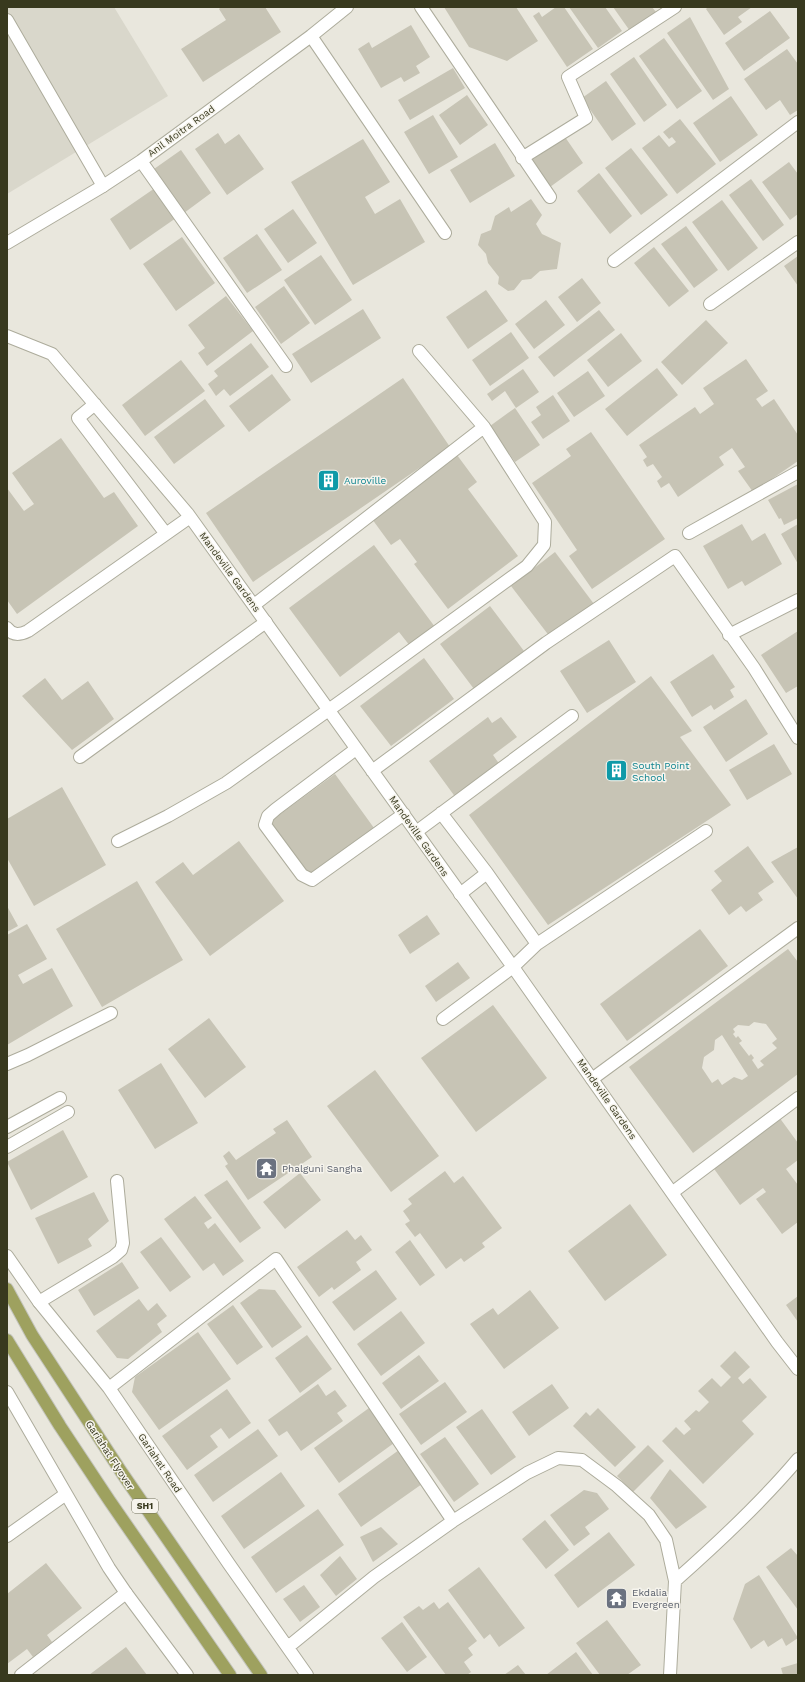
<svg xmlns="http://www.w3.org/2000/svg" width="805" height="1682" font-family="'Work Sans',sans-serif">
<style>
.built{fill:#d9d7cb}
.building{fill:#c7c4b5;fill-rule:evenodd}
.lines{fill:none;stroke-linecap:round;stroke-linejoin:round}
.service-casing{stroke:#adac9c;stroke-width:14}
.minor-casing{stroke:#adac9c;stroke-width:14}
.primary-casing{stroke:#c3c4bc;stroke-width:14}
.service{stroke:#fff;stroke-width:12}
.minor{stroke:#fff;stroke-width:12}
.primary{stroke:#9ea15f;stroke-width:12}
.labels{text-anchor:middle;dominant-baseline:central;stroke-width:3;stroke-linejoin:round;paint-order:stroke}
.shield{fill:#f6f4ed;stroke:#71715c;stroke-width:1}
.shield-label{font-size:9px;font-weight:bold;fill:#38391e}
.street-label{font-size:10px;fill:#38391e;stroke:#f6f4ed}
.culture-label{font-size:10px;fill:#0d838f;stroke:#f6f4ed;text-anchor:start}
.worship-label{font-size:10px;fill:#5b616d;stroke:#f6f4ed;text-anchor:start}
</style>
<rect width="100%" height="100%" fill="#e9e7dd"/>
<path class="built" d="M7 7H114L168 96 7 194Z"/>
<path class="building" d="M221 7H265L281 32 203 82 181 49 226 20 219 9Z
M444 7H516L538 41 507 61 469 47Z
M556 7H564L593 49 567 67 533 16 539 12 542 17Z
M569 7H605L622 31 598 48Z
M613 7H652L656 12 630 31Z
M708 7H752L738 17 742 22 724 35 706 9Z
M770 11 790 38 744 71 725 43Z
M690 17 729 89 713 100 667 33Z
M411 25 430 57 416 66 420 73 404 82 401 77 381 88 358 49 369 42 372 48Z
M664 38 702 91 677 109 639 56Z
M787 49 798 64V110L790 115 780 100 766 110 744 79Z
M634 57 667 105 644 122 610 74Z
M453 68 465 88 410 120 398 100Z
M606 81 636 124 612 141 582 98Z
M467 95 488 125 460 145 439 115Z
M731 96 758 135 720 162 693 123Z
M433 115 458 157 429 174 404 132Z
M680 119 716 164 677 194 642 148 659 135 669 147 676 142 672 137 669 139 663 132Z
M218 133 225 144 239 134 264 169 227 195 195 149Z
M565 137 583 163 550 187 532 160Z
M363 139 390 182 365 197 375 214 400 199 425 242 353 285 291 182Z
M495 143 515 176 470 203 450 170Z
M631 148 668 195 641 215 605 168Z
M181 150 211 193 184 213 154 169Z
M789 162 798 174V214L790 220 762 182Z
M599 173 632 216 610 234 577 191Z
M751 179 784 225 763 241 729 195Z
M155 188 176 218 130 250 110 219Z
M531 199 542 215 536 224 542 234 561 243 557 269 540 271 531 279 522 280 514 290 508 291 498 284 499 277 488 263 486 254 478 245 481 234 491 230 495 216 509 207 511 212Z
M722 200 758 248 728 271 692 222Z
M293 209 317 243 288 263 264 229Z
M686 226 718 270 694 288 661 244Z
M257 234 282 270 247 293 223 258Z
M182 237 215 283 176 311 143 264Z
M654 247 689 291 669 307 634 263Z
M321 255 352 300 315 325 284 280Z
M798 256V286L784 266Z
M582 278 601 303 577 322 558 297Z
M284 286 310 323 281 344 255 307Z
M486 290 508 321 468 349 446 317Z
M226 296 253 331 207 366 198 353 205 348 188 325Z
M546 300 565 325 534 349 515 324Z
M363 309 381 338 311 383 292 354Z
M599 310 615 330 554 377 538 357Z
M706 320 728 343 682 385 661 362Z
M511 332 529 358 490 386 472 360Z
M621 333 642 361 608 387 587 360Z
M251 343 269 367 230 396 224 389 216 396 208 384 218 376 214 371Z
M746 359 768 391 756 399 762 407 774 399 798 435V461L753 492 738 471 745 467 732 448 719 457 724 465 678 497 669 483 661 488 657 481 662 477 653 464 647 467 643 460 647 457 639 445 695 407 700 414 714 404 703 388Z
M181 360 205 391 145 436 122 405Z
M657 368 678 395 627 436 605 409Z
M523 369 539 392 516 408 505 391 492 401 487 394Z
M588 371 605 396 574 417 557 393Z
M272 374 291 400 249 432 229 406Z
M403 378 450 447 253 582 206 513Z
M553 395 570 421 543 439 531 422 541 415 536 407Z
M205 399 225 426 174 464 154 437Z
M515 408 540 445 515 462 490 426Z
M591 432 665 539 592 589 569 556 577 550 532 483 571 456 566 449Z
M61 438 104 498 114 492 138 526 17 614 7 600V488L24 511 34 504 12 473Z
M457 455 477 482 468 489 518 556 448 609 414 564 417 562 400 539 391 545 372 519Z
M798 484V518L784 525 781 518 779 519 768 500Z
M742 524 752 541 765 533 782 564 745 586 742 581 728 589 703 546Z
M798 524V564L781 534Z
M374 545 435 627 410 646 399 632 340 677 289 608Z
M555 552 594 604 550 637 511 586Z
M490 606 524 651 474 689 440 644Z
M798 631V686L786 693 761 655Z
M609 640 636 682 587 713 560 671Z
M713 654 735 687 730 690 734 697 714 710 711 705 692 717 670 682Z
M424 658 454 699 391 746 360 706Z
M651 676 692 731 680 737 731 805 548 925 469 815Z
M45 678 62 700 88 681 114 719 72 750 22 696Z
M746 699 768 734 726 762 703 727Z
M488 717 492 723 501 717 517 737 493 755 500 765 456 798 429 761Z
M774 744 792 774 747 800 729 770Z
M335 774 374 828 309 876 268 823Z
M62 787 106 865 34 906 7 858V819Z
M239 841 284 901 210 956 155 882 183 862 193 875Z
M748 846 774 882 758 893 763 900 746 912 741 906 729 915 711 890 722 881 714 871Z
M798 847V899L771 862Z
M137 881 183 960 102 1007 56 929Z
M7 906 18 926 7 932Z
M427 915 440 934 410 954 398 935Z
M27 924 47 959 18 975 23 984 52 968 73 1006 7 1045V935Z
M700 929 728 966 627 1041 600 1004Z
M788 949 798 962V1074L693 1153 629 1067ZM754 1022 766 1024 777 1039 772 1043 777 1048 760 1061 764 1065 758 1069 752 1060 754 1058 751 1054 749 1056 739 1043 742 1041 738 1036 736 1038 733 1034 735 1032 733 1029 738 1025 749 1026ZM722 1035 748 1076 742 1080 734 1077 722 1085 718 1079 712 1083 702 1068 704 1057 714 1050 715 1040Z
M458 962 470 978 436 1002 425 986Z
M493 1005 547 1078 476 1132 421 1058Z
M209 1018 246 1067 205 1098 168 1049Z
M161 1063 198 1123 155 1149 118 1090Z
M375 1070 439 1156 391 1192 327 1106Z
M779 1117 798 1143V1160L786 1169 798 1185V1222L782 1234 756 1199 766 1192 763 1188 740 1205 712 1166Z
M287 1120 312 1157 248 1200 225 1166 228 1164 223 1156 229 1151 236 1160 276 1133 273 1129Z
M63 1130 88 1177 31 1210 7 1162Z
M445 1171 454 1183 463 1176 502 1228 482 1243 485 1247 464 1262 461 1258 446 1269 420 1233 415 1237 405 1224 410 1221 403 1211 412 1204 408 1199Z
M300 1173 321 1200 285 1229 263 1202Z
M227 1180 261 1228 240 1243 204 1195Z
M94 1192 109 1221 88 1239 92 1246 58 1264 35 1218Z
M195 1196 212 1218 204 1223 208 1229 215 1223 244 1261 223 1276 214 1263 203 1271 164 1219Z
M630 1204 667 1255 605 1301 568 1251Z
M347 1230 355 1240 361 1235 372 1250 356 1262 361 1270 334 1290 332 1287 319 1297 297 1267Z
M161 1237 191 1277 170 1292 140 1252Z
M410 1240 435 1275 420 1286 395 1252Z
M122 1262 139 1288 94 1316 78 1290Z
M376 1270 397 1299 354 1331 332 1302Z
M259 1289 275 1290 302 1327 272 1348 240 1303Z
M530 1290 559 1328 504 1369 470 1324 493 1308 498 1315Z
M798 1296V1322L786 1305Z
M139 1299 148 1311 157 1303 167 1316 157 1324 162 1332 128 1359 117 1358 96 1331Z
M233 1305 263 1347 237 1365 207 1324Z
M401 1311 425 1343 381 1376 357 1344Z
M198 1332 231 1379 159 1430 132 1392 135 1377Z
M307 1335 332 1369 300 1393 275 1358Z
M735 1351 750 1367 738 1378 743 1384 750 1378 767 1397 742 1421 754 1434 703 1484 662 1441 676 1427 684 1435 691 1429 684 1421 696 1410 699 1412 709 1402 698 1391 712 1378 721 1387 731 1377 720 1366Z
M419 1355 439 1381 401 1409 382 1383Z
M445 1382 467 1412 421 1445 399 1414Z
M318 1384 326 1396 335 1390 347 1406 337 1413 343 1421 301 1451 287 1431 279 1436 268 1420Z
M552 1384 569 1408 529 1436 512 1412Z
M227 1389 251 1423 229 1439 221 1428 210 1436 218 1447 187 1470 162 1436Z
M369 1408 394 1443 339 1483 314 1448Z
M598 1408 636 1447 615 1467 573 1426 586 1412 590 1416Z
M482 1409 516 1457 491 1475 456 1427Z
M258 1429 278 1456 213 1502 194 1475Z
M445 1437 479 1484 454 1502 420 1454Z
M648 1445 664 1461 633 1492 617 1476Z
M399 1450 422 1484 361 1527 338 1494Z
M670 1469 707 1507 676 1529 650 1498Z
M281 1472 305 1506 244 1549 221 1516Z
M584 1490 597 1493 609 1509 585 1527 590 1534 574 1546 550 1515Z
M318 1509 344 1545 276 1593 251 1557Z
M545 1520 569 1550 546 1569 522 1539Z
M381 1527 398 1544 373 1562 360 1537Z
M609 1532 635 1565 578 1608 554 1575Z
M791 1548 798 1556V1610L766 1567Z
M340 1556 357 1579 336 1596 320 1575Z
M46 1563 82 1608 47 1635 52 1642 33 1657 27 1649 7 1664V1594Z
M479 1567 525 1628 499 1647 490 1634 484 1639 448 1590Z
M759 1575 798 1638 786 1646 782 1638 768 1647 764 1640 751 1649 733 1619 745 1584Z
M304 1585 320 1607 300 1622 283 1599Z
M434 1602 439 1609 448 1602 477 1641 468 1648 473 1655 464 1662 471 1672 467 1675H446L403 1617 419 1606 423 1610Z
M607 1620 641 1665 627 1675H600L576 1643Z
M402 1622 427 1657 407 1672 381 1638Z
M126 1647 147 1675H89Z
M576 1652 593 1675H546Z
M798 1663V1675H783L781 1668Z
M518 1665 526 1675H504Z"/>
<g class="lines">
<defs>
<path id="service" d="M7 20 103 186
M254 605 484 427
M80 757 266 622
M441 813 487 873 537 944 706 831
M416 832 572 716
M118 841 168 816 226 783 351 694 527 566 544 545 545 522 484 427 419 351
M460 894 487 873
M513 967 537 944
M7 1064 28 1055 111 1013
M592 1079 798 928
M7 1127 60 1098
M7 1147 68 1112
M673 1192 798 1098
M39 1302 113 1257 121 1250 123 1243 117 1181
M21 1675 126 1593"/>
<path id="minor" d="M421 7 550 197
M311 36 445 233
M522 158 586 118 568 77 675 7
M141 161 286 366
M7 243 103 186 141 161 311 36 347 7
M614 261 798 122
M710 304 798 242
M7 336 52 354 188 514 513 967 777 1342 798 1369
M95 404 78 418 166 534
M689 533 798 472
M7 628C13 636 20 635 28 631L190 517
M729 635 798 600
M356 749 276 809 268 816 265 825 302 875 312 880 404 814
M372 771 546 643 675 556 754 668 798 738
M443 1019 513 967
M7 1256 39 1302 109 1388 229 1564 307 1675
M109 1388 276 1259 453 1521
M7 1392 109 1568 126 1593 187 1675
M7 1536 66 1494
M675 1581C718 1543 761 1503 798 1459
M288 1647 374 1577 453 1521 527 1473 558 1458 582 1460 617 1486 649 1515 666 1540 675 1581 670 1675"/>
<path id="primary" d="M7 1289 32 1335 122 1473 261 1675
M7 1340 60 1426 109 1500 230 1675"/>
</defs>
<use href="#service" class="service-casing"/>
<use href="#minor" class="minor-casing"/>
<use href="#primary" class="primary-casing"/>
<use href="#service" class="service"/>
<use href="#minor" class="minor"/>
<use href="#primary" class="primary"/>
</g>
<defs>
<symbol id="building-square" viewBox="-11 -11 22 22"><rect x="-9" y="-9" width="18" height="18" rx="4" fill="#0f9aa8" stroke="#f6f4ed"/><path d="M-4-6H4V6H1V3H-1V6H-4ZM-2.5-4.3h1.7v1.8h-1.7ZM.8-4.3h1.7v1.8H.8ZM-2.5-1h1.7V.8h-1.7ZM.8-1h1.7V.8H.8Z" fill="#fff"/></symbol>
<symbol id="temple-square" viewBox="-11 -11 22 22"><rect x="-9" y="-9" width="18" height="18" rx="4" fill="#6b7280" stroke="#f6f4ed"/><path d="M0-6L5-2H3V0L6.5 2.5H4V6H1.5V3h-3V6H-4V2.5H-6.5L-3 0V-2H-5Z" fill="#fff"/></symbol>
</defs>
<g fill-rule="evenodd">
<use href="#building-square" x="316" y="468" width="25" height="25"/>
<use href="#building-square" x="604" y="758" width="25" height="25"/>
<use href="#temple-square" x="254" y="1156" width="25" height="25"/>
<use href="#temple-square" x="604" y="1586" width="25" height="25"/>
</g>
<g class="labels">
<rect class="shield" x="132" y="1499" width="26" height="14" rx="3"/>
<g class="shield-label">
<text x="145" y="1506">SH1</text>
</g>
<g class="street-label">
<text transform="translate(181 131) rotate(-36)">Anil Moitra Road</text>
<text transform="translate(230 572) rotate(54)">Mandeville Gardens</text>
<text transform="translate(419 836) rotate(55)">Mandeville Gardens</text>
<text transform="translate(607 1099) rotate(55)">Mandeville Gardens</text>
<text transform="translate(110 1455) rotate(57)">Gariahat Flyover</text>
<text transform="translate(160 1463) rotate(56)">Gariahat Road</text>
</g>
<g class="culture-label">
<text x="344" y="480">Auroville</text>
<text x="632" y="765">South Point<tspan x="632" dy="12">School</tspan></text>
</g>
<g class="worship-label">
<text x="282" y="1168">Phalguni Sangha</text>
<text x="632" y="1592">Ekdalia<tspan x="632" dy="12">Evergreen</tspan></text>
</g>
</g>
<rect width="805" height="1682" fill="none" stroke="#38391e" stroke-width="16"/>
</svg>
